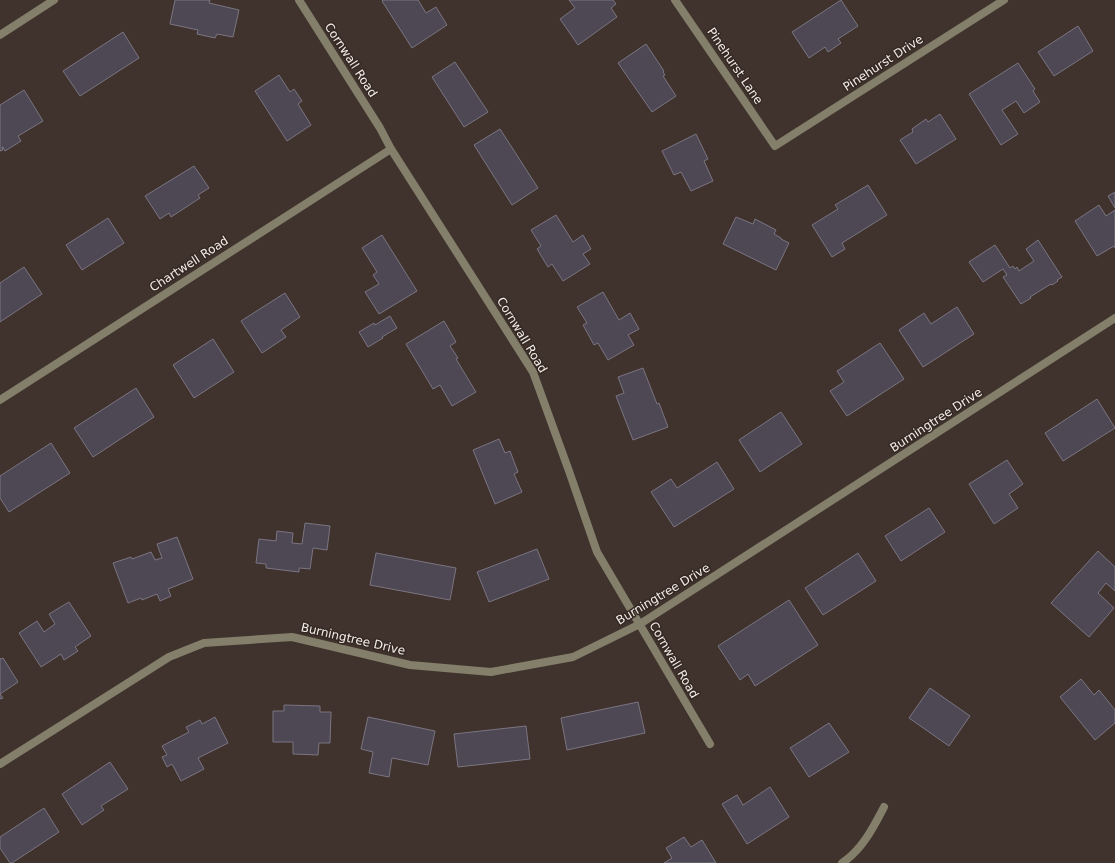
<svg xmlns="http://www.w3.org/2000/svg" width="1115" height="863" font-family="'DejaVu Sans',sans-serif">
<style>
.building{fill:#4d4854;stroke:#7b7582}
.lines{fill:none;stroke-linecap:round;stroke-linejoin:round}
.street{stroke:#837f6a;stroke-width:8}
.labels{text-anchor:middle;dominant-baseline:central;stroke-width:3;stroke-linejoin:round;paint-order:stroke}
.street-label{font-size:12px;fill:#f4ece8;stroke:#352923}
</style>
<rect width="100%" height="100%" fill="#40332d"/>
<path class="building" d="M175 0H210L209 3 239 10 233 37 217 34 215 38 197 34 198 30 170 24Z
M383 0H418L426 13 436 7 447 25 412 48 382 1Z
M569 0H613L616 4 611 8 617 17 578 45 560 19 575 8Z
M841 0 858 26 838 39 841 43 828 52 825 47 809 58 792 32Z
M1078 26 1093 51 1054 76 1038 52Z
M123 32 139 58 80 96 63 71Z
M646 44 664 71 663 72 665 75 663 76 676 96 652 112 618 63Z
M455 62 488 112 464 127 432 77Z
M1018 63 1035 89 1033 91 1040 102 1024 113 1016 101 1002 110 1018 134 1001 145 969 94Z
M279 75 290 92 294 89 302 101 298 104 311 125 287 141 255 91Z
M24 90 43 121 18 136 21 141 5 151 3 147H2L3 150 0 151V105Z
M940 114 956 139 916 164 900 140 913 132 912 129 926 119 928 122Z
M500 129 538 188 512 205 474 145Z
M696 134 708 159 704 161 713 181 691 191 681 172 674 175 662 151Z
M194 166 209 188 198 195 200 198 171 217 169 213 160 219 145 196Z
M868 185 887 215 842 243 845 249 832 257 812 225 838 209 835 205Z
M1115 192V208L1108 196Z
M1099 205 1106 216 1115 210V248L1114 246 1097 256 1075 221Z
M556 215 573 242 583 235 591 249 583 254 590 264 563 281 552 264 548 267 537 249 541 246 531 230Z
M736 217 753 224 755 219 776 230 774 234 781 238V239L789 243 776 270 723 244Z
M108 218 124 243 82 270 66 245Z
M382 235 417 291 379 314 365 292 379 284 373 275 377 272 362 248Z
M1038 240 1062 277 1057 280 1058 281 1052 285 1051 284 1046 287 1030 297 1031 298 1021 304 1003 277 1007 275 1003 269 983 282 969 262 995 245 1010 268 1013 266 1015 269 1017 267 1019 271 1034 261 1026 249Z
M24 267 42 294 0 322V283Z
M603 292 619 320 630 313 639 329 628 335 634 345 608 360 598 343 594 345 583 325 587 323 577 307Z
M285 293 300 317 281 330 286 337 262 353 241 321Z
M957 307 974 334 923 367 899 330 924 313 931 324Z
M390 316 397 328 382 337 383 338 368 347 359 332 374 323 375 325Z
M444 321 456 342 450 346 458 358 456 359 476 392 452 406 440 385 433 389 406 344Z
M213 339 234 372 194 398 173 365Z
M880 343 904 379 847 416 830 391 844 382 837 371Z
M643 368 657 404 659 403 668 427 633 440 616 396 624 393 618 377Z
M136 388 154 417 93 457 74 428Z
M1097 399 1115 428 1063 461 1045 433Z
M781 412 802 444 760 472 739 440Z
M499 439 505 453 510 451 518 472 514 474 522 492 495 504 473 450Z
M51 443 70 473 9 512 0 498V476Z
M1007 460 1023 484 1009 494 1018 508 994 524 969 484Z
M717 462 734 489 674 527 651 492 671 479 677 488Z
M929 508 945 532 901 561 885 536Z
M305 523 330 526 327 550 313 548 310 569 299 568V572L266 568V564L256 563 259 539 276 541 277 531 293 533 292 543 302 544Z
M177 537 193 579 168 589 171 596 160 601 157 594 142 600 141 598 128 603 113 563 131 557 132 559 151 552 155 560 162 558 157 544Z
M537 549 549 579 489 602 477 572Z
M1098 551 1115 567V591L1106 583 1098 593 1114 608 1089 637 1051 603Z
M376 553 456 568 450 600 370 585Z
M858 553 876 581 823 615 805 588Z
M789 600 818 645 755 686 748 674 740 680 718 646Z
M69 602 91 636 75 647 78 651 64 660 61 654 41 667 19 633 37 621 44 632 55 624 49 614Z
M0 658 1 659 3 658 18 682 0 694 3 698 0 699Z
M1081 679 1094 695 1099 690 1115 710V723L1095 740 1060 697Z
M930 688 970 716 949 746 909 718Z
M638 702 645 733 567 750 561 718Z
M284 705 320 706V712H331L330 743H319L318 755 293 754V742H273V711H284Z
M215 717 228 743 198 758 204 769 181 781 172 764 167 767 162 757 167 755 162 746 189 732 186 727 200 720 202 724Z
M368 717 435 731 428 765 392 758 389 777 369 773 373 752 361 749Z
M829 723 849 752 809 777 790 748Z
M526 726 530 759 458 767 454 734Z
M110 762 128 789 101 806 104 810 82 825 62 794Z
M770 787 789 817 747 844 722 804 737 795 743 805Z
M44 808 59 832 12 863H10L0 848V837Z
M684 837 691 847 702 840 716 863H664L672 858 666 848Z"/>
<g class="lines">
<path class="street" d="M299 0 380 128 391 149 533 372 569 471 597 552 710 744
M675 0 775 146 1004 0
M0 35 54 0
M0 400 391 149
M0 764 169 657 204 643 292 637 410 665 491 672 573 657 640 624 1115 318
M842 863C862 850 873 828 884 807"/>
</g>
<g class="labels">
<g class="street-label">
<text transform="translate(351 60) rotate(57)">Cornwall Road</text>
<text transform="translate(883 63) rotate(-33)">Pinehurst Drive</text>
<text transform="translate(735 66) rotate(56)">Pinehurst Lane</text>
<text transform="translate(189 264) rotate(-33)">Chartwell Road</text>
<text transform="translate(522 335) rotate(59)">Cornwall Road</text>
<text transform="translate(936 420) rotate(-33)">Burningtree Drive</text>
<text transform="translate(663 594) rotate(-31)">Burningtree Drive</text>
<text transform="translate(353 639) rotate(13)">Burningtree Drive</text>
<text transform="translate(674 660) rotate(60)">Cornwall Road</text>
</g>
</g>
</svg>
